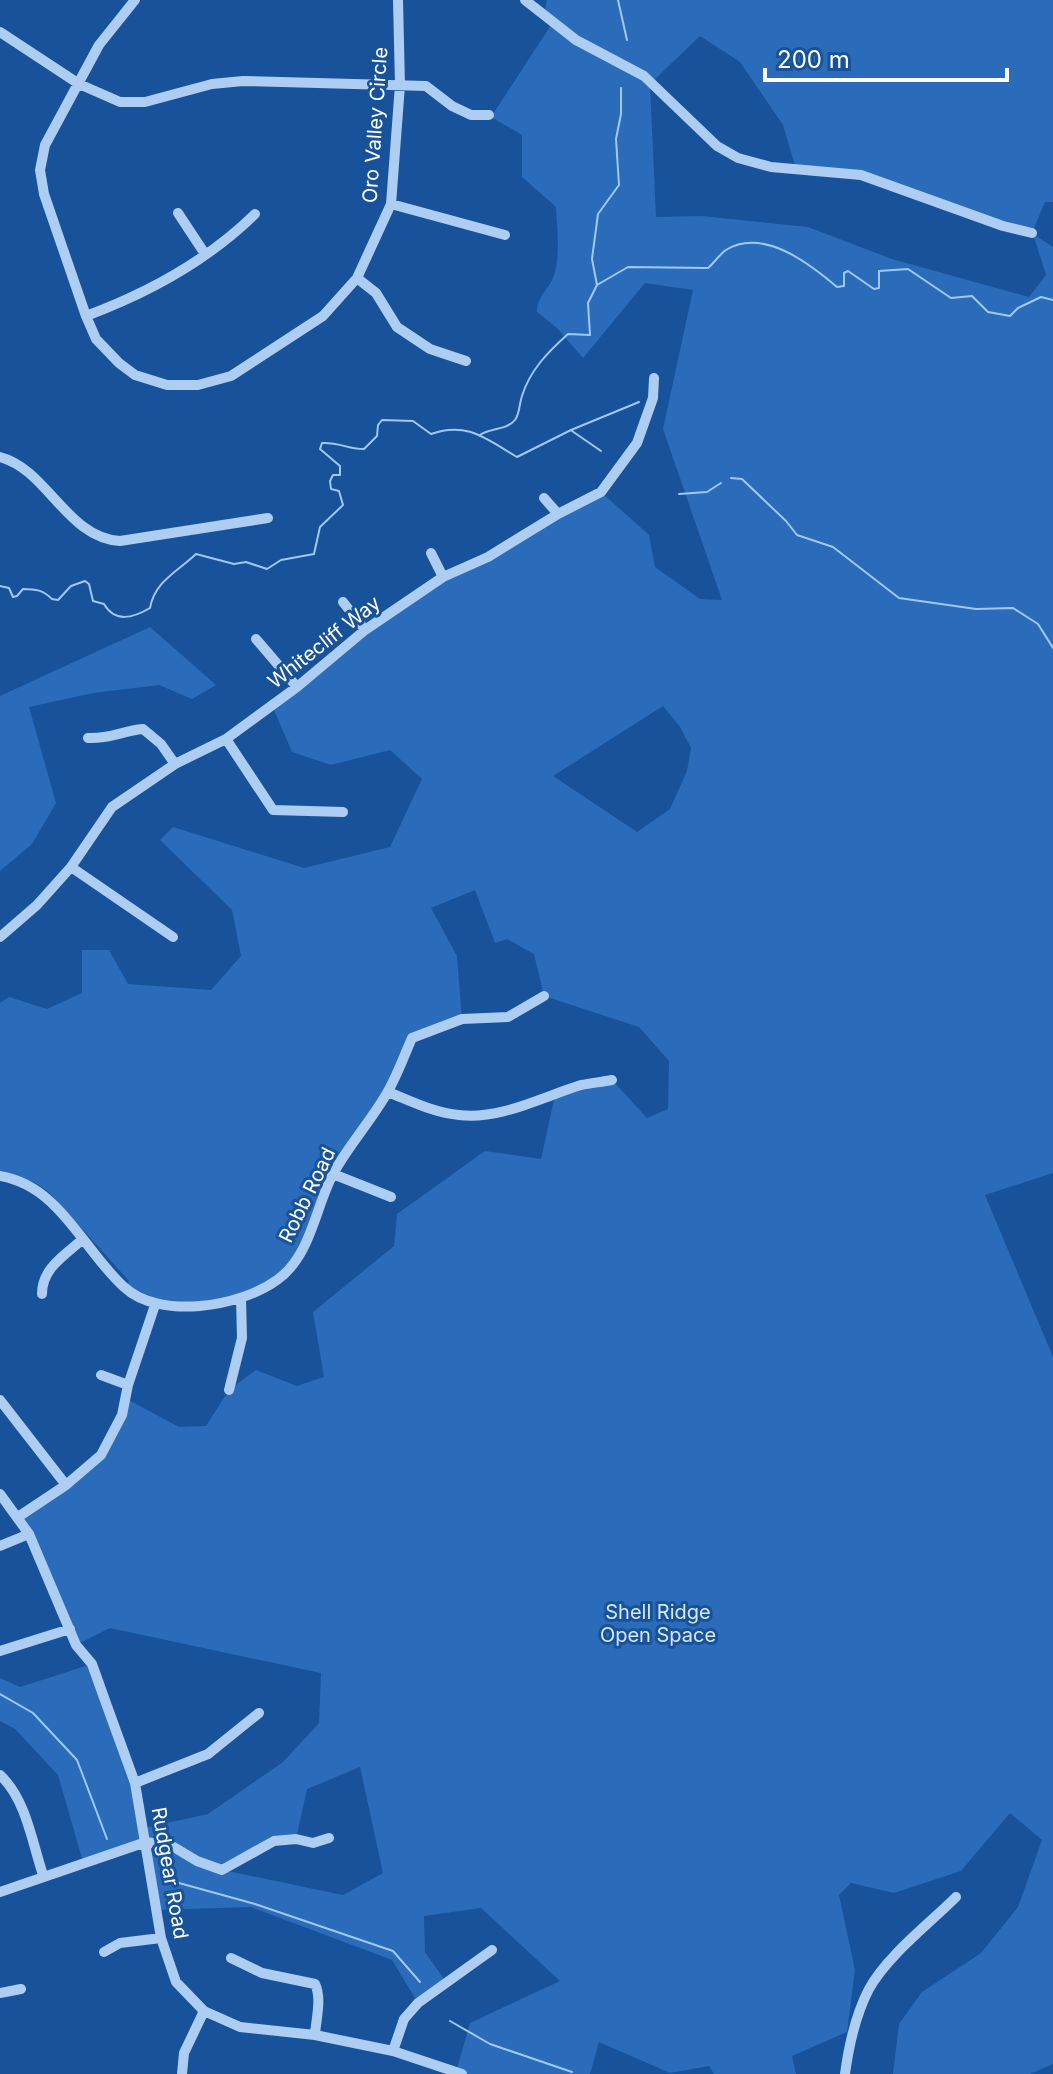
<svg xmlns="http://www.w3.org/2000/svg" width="1053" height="2074" font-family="Inter,sans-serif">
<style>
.green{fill:#2a6cb9;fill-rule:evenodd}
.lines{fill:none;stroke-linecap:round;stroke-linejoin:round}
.stream{stroke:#9fc8f5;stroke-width:2}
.minor{stroke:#adcdf2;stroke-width:10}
.labels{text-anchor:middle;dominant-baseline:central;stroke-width:6;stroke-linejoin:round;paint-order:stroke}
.street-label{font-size:20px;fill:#fff;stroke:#17529b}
.park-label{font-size:20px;fill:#d4e7fc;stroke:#17529b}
</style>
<rect width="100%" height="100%" fill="#17529b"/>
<path class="green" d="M547 0H1053V202H1045L1032 233 861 175 796 169 783 125 740 62 700 36 650 84 656 217 702 216 808 227 892 259 1029 297 1046 275 1033 234 1053 247V1173L985 1195 1053 1357V2064L1030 2074H893L899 2024 922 1992 981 1953 1018 1907 1042 1840 1010 1813 961 1871 894 1893 851 1883 839 1895 855 1970 847 2032 792 2056 796 2074H714L709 2066 670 2073 599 2042 590 2074H462L456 2072 470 2023 560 1981 481 1908 424 1916 425 1952 446 1982 418 2003 392 1960 251 1907 157 1910 145 1842 83 1862 58 1775 15 1729 0 1721V1678L20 1687 92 1664 135 1783 144 1828 208 1814 283 1762 319 1723 321 1673 110 1628 76 1645 18 1517 101 1455 125 1398 179 1427 206 1426 229 1390 256 1370 297 1386 324 1377 313 1312 394 1246 397 1214 485 1151 541 1159 555 1095 612 1080 647 1118 668 1109 669 1061 639 1027 544 996 534 954 507 939 495 943 475 890 431 908 457 956 462 1019 412 1038 388 1092 333 1174 302 1252 278 1280 241 1298 155 1305 125 1288 129 1281 49 1192 34 1182 0 1171V1003L9 997 47 1009 82 993V950H109L128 984 211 990 241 956 232 910 160 840 173 827 304 868 390 847 422 779 390 750 331 765 292 752 272 705 443 577 601 492 649 535 655 567 700 599 722 600 663 429 693 290 645 283 583 358 557 328 537 312C536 298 548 290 553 278 561 257 557 229 556 207L522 177V135L491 117 553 22 544 14ZM663 706 680 727 691 748 687 771 670 809 637 832 553 776ZM360 1767 383 1873 343 1895 223 1870 274 1841 296 1839 307 1789Z
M150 627 216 685 192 699 159 685 93 693 29 707 56 803 32 844 0 871V696Z"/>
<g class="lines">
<path class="stream" d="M618 0 627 40
M597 285 628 267 708 268C714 263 720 254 726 250 763 227 810 264 837 287L844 286V273L848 271 874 289 879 288V271L908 269 951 298 972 296 988 312 1010 316 1018 308 1041 297 1053 300
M572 431 601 451
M480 435C490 428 507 430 515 420 520 413 519 404 522 396 530 370 548 352 568 334L590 335 588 303 597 285 592 259 598 214 619 185 616 139 621 114V88
M731 478 742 479 786 521 797 535 833 547 899 598 976 609 1013 608 1038 624 1053 648
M679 494 707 492 721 483
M0 586 9 588 13 597 17 596 23 589C36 589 43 590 52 599L58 600 71 586 85 581 89 584 93 601 104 604C115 623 133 618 150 608 155 581 177 572 196 554L234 564 246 562 267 569 281 560 314 554 320 527 343 505 339 491 331 489 330 481 333 475H340V466L320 449 322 443C340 442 346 449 364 449L377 436 378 425 382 420 413 421 431 434C467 421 486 439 517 457L571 430 639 402
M0 1694 33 1713 77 1760 107 1839
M179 1883 255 1904 393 1951 420 1982
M450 2021 490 2044 572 2072"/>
<path class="minor" d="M135 0 99 45 45 145 40 170 44 194 86 316 96 339 119 363 135 375 167 385H198L231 376 323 316 357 278 391 204 400 85 398 0
M525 0 576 40 644 76 717 146 738 158 771 167 861 175 1003 226 1032 233
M0 32 79 84 120 102H145L212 84 243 81 426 86 452 106 471 115H489
M391 204 505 235
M178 213 205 254
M357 278 376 293 397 327 430 349 466 361
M86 316C148 293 207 261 255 214
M0 457C47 469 67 538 120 541L268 518
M544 498 558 514
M431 553 443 577
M343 602 365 630
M256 639 297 687
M88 738C110 739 122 731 143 729L161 744 175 764
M226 739 273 810 343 812
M71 867 173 937
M0 937 37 905 71 867 112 807 175 764 226 739 297 687 365 630 443 577 488 557 558 514 601 492 637 443 653 398 654 378
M388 1092C411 1101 434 1113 459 1115 500 1120 542 1097 581 1085 591 1083 601 1082 612 1080
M333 1174 391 1197
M0 1176C60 1186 83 1250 124 1287 159 1320 240 1307 277 1280 311 1256 315 1208 333 1174 348 1146 371 1121 387 1093 397 1076 404 1056 412 1038L462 1019 508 1017 544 996
M42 1294C42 1268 65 1255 83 1239
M101 1375 128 1385
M229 1390 242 1338 241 1298
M0 1400 66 1485
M0 1494 29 1534 76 1645 92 1664 107 1706 135 1783 161 1938 176 1982 204 2011 240 2027 315 2035 393 2051 462 2074
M18 1517 66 1485 101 1455 122 1415 128 1385 155 1305
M0 1546 29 1534
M0 1651 70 1629
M0 1775C26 1799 32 1842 43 1875
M135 1783 208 1754 259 1713
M0 1892 146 1842 172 1846 197 1861 222 1870 274 1841 296 1839 313 1843 329 1838
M104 1952 120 1943 161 1938
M231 1958 262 1973 315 1984C322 1998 316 2019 315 2035
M0 1993 21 1989
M393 2051 404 2019 418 2003 492 1950
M182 2074 184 2053 204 2011
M845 2074C849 2044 855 2016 869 1989 887 1956 929 1924 956 1897"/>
</g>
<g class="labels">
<g class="street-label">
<text transform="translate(375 125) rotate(-86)">Oro Valley Circle</text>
<text transform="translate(324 642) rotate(-38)">Whitecliff Way</text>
<text transform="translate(307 1195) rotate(-64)">Robb Road</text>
<text transform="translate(170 1873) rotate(80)">Rudgear Road</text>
</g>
<g class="park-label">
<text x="658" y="1612">Shell Ridge<tspan x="658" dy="23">Open Space</tspan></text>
</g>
</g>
<path d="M765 68v12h242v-12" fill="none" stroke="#ffffff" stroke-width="4"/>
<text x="777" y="68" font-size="24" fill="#ffffff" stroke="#17529b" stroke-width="6" paint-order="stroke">200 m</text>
</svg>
